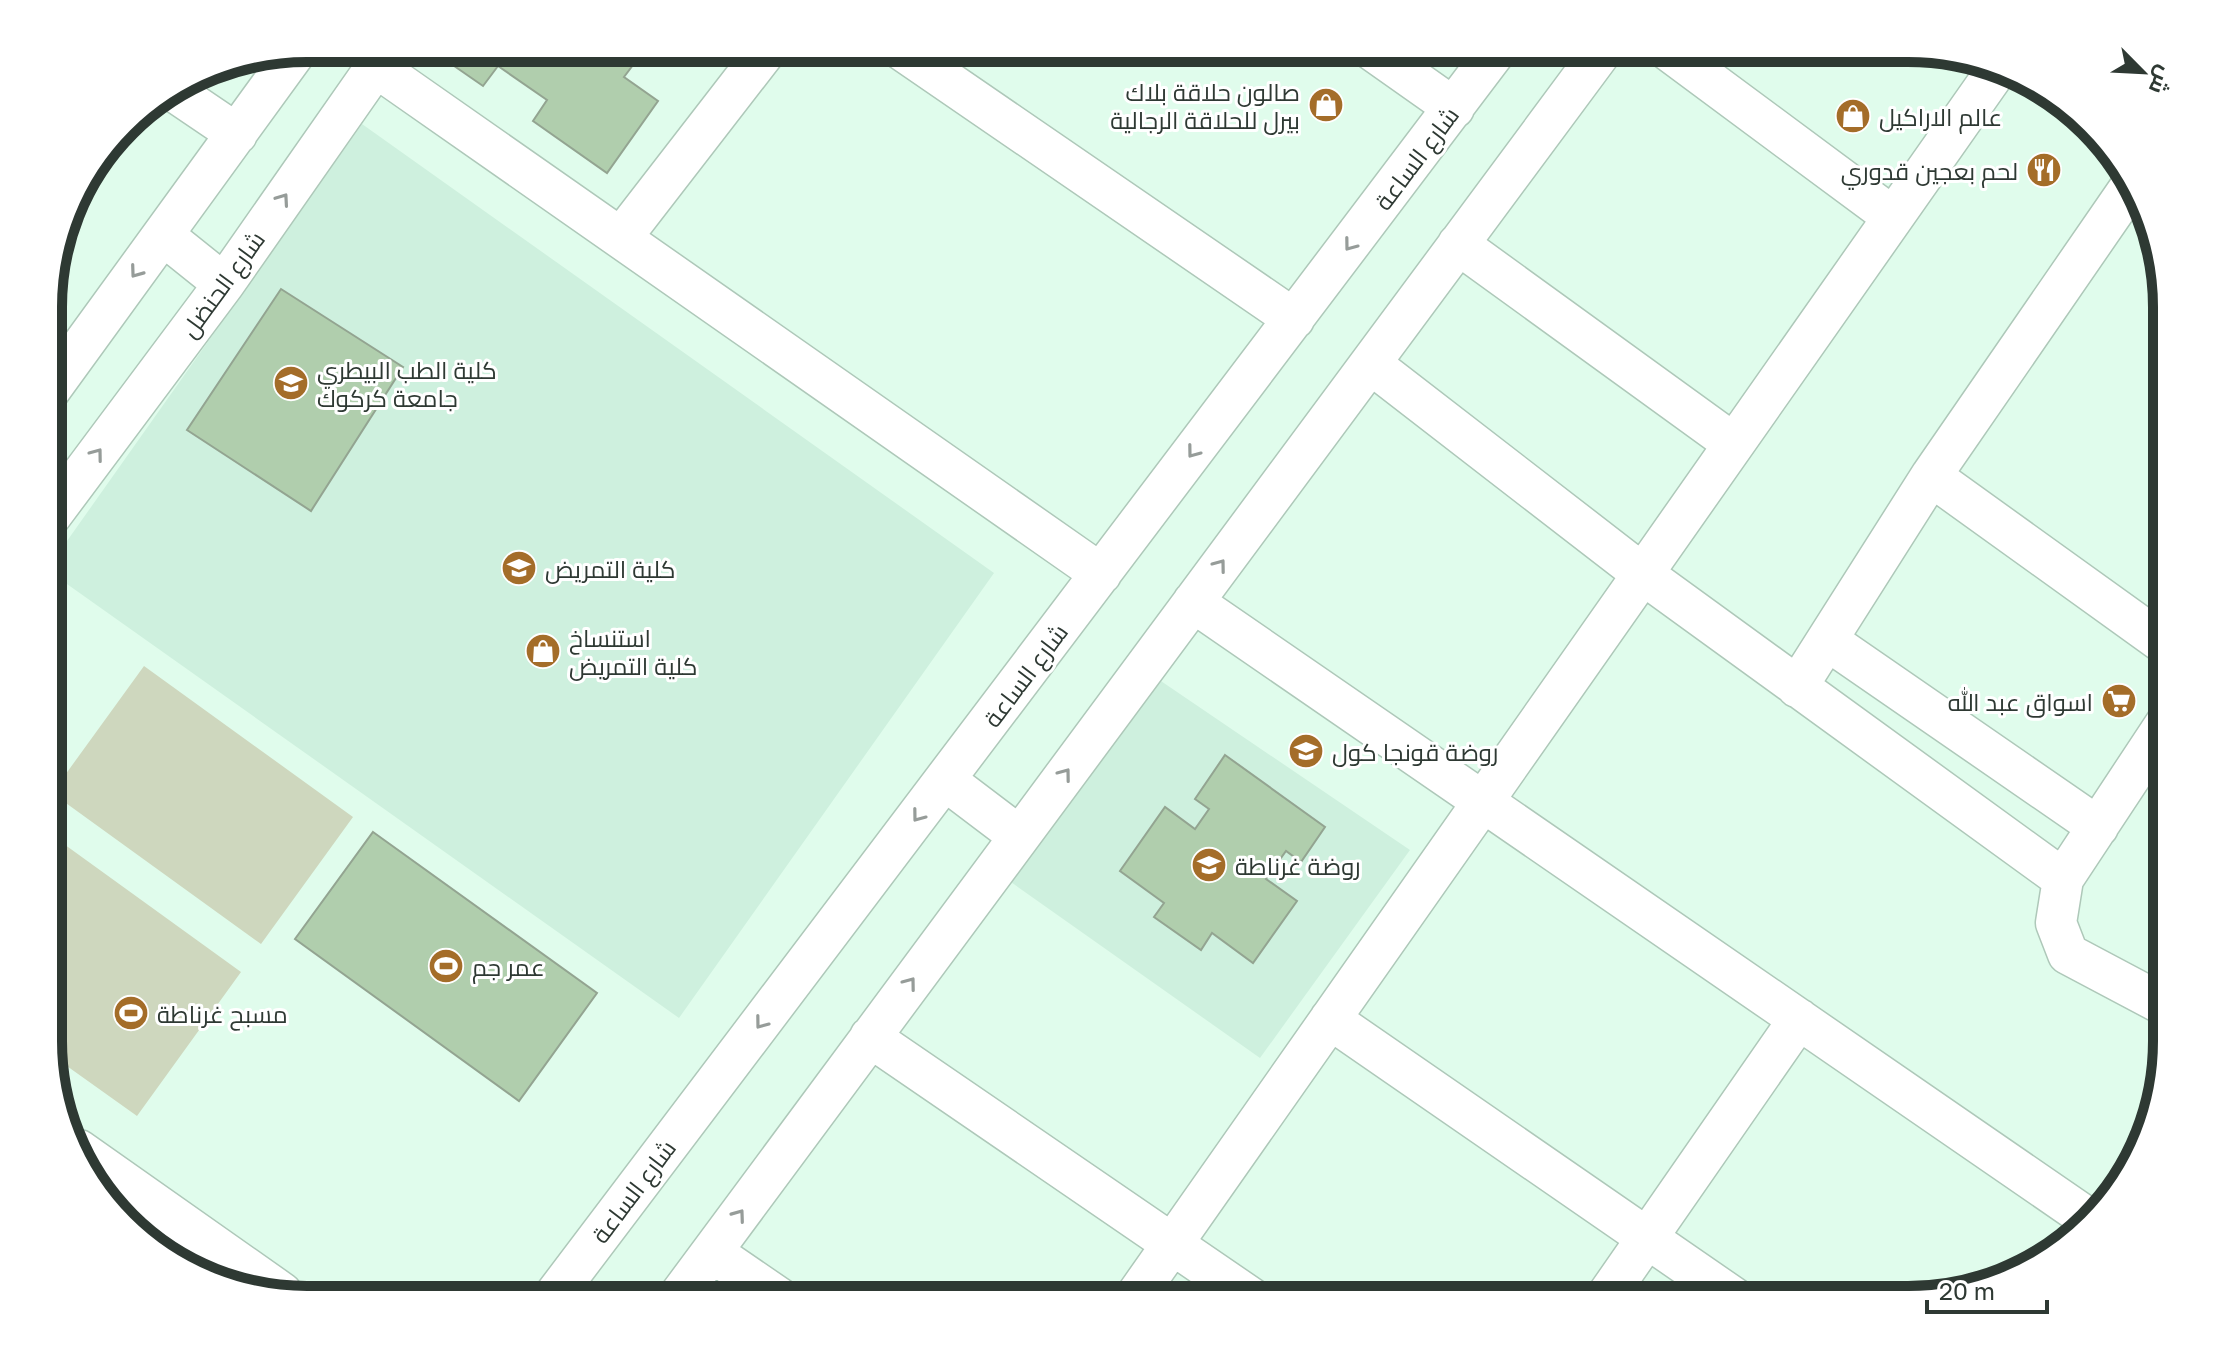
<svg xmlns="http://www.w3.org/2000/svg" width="2215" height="1348" font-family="'Golos Text',Cairo,sans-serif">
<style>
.built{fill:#cef0de}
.green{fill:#ced7be}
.building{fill:#b0cead;stroke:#93a491;stroke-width:2}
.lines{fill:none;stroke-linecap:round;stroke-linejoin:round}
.minor-casing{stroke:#aec8b9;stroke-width:43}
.minor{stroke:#fff;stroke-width:40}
.oneway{stroke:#969c99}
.labels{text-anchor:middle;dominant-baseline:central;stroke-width:6;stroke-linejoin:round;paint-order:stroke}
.poi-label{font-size:24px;fill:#2e3933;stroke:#fff;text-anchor:start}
.street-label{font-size:24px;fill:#2e3933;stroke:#fff}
.rim{fill:none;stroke:#2e3933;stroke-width:10}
</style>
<rect width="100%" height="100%" fill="#e0fcec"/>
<path class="built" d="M362 124 994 573 679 1018 50 572V565Z
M1155 677 1410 850 1260 1058 1008 880Z
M109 1201 210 1274 177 1265Z"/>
<path class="green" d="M144 666 353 817 261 944 52 793Z
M50 834 241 972 137 1116 50 1054Z"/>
<path class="building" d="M456 48H550L564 57 570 48H584L601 60 609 48 633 65 624 77 658 101 607 173 533 121 547 100 498 66 483 86 447 61Z
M281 289 403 367 311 511 187 430Z
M1225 755 1325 827 1301 862 1286 851 1266 879 1297 901 1253 963 1212 933 1201 950 1154 917 1164 903 1120 871 1165 807 1195 829 1209 809 1195 799Z
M373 832 597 993 519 1101 295 939Z"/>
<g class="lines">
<defs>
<path id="minor" d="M899 48 1294 319
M1369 48 1454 108
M1665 48 1893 217
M376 67 1101 574
M172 90 237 134
M163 235 224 284
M621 238 768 48
M1458 244 1734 444
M1371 364 1640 572 2063 879
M50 390 297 50
M1931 476 2166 645
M50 517 224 284 389 48
M1193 602 2086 1217
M1827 640 2098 827
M1797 687 1931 476 2131 186
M2166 723 2063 879 2056 923 2068 954 2166 1006
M945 780 1019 836
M1330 1019 1737 1300
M870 1037 1254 1300
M79 1150 282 1293
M712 1252 782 1300
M551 1300 1498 48
M676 1300 1604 48
M1133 1300 1996 71
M1604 1300 1799 1019"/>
</defs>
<use href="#minor" class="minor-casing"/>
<use href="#minor" class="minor"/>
</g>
<defs><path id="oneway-chevron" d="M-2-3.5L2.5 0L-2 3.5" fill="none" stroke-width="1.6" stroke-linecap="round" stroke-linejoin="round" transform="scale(2)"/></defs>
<g class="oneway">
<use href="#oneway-chevron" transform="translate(283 199) rotate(-55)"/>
<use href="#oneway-chevron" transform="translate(1350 245) rotate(127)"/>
<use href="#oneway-chevron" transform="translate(136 272) rotate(126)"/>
<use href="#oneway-chevron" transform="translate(1193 452) rotate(127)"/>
<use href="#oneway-chevron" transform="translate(97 454) rotate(-53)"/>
<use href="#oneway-chevron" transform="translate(1220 565) rotate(-53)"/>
<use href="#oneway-chevron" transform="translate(1065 774) rotate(-53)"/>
<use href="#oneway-chevron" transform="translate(918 816) rotate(127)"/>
<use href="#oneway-chevron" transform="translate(910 983) rotate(-53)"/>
<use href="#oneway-chevron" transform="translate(761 1023) rotate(127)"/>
<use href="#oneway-chevron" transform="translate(739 1215) rotate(-54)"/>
</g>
<defs>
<symbol id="shop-disc" viewBox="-11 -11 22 22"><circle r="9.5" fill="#a46d29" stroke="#fff"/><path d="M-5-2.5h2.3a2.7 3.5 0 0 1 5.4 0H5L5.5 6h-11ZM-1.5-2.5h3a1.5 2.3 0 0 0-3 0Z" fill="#fff"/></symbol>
<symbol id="restaurant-disc" viewBox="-11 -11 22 22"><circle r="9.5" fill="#a46d29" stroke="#fff"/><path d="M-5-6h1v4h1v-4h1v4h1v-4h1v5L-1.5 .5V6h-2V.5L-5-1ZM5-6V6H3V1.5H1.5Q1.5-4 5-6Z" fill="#fff"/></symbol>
<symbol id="university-disc" viewBox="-11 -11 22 22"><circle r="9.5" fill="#a46d29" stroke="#fff"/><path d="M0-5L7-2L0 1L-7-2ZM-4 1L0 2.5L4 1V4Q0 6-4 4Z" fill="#fff"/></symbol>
<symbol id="supermarket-disc" viewBox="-11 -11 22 22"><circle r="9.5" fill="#a46d29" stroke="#fff"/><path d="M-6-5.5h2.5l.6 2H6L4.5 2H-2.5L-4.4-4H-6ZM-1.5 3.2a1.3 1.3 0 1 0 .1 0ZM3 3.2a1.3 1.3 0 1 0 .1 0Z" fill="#fff"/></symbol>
<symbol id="school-disc" viewBox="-11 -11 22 22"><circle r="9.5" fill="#a46d29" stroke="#fff"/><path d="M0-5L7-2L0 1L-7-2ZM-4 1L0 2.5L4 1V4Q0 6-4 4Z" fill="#fff"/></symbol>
<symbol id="stadium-disc" viewBox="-11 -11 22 22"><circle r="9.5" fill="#a46d29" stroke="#fff"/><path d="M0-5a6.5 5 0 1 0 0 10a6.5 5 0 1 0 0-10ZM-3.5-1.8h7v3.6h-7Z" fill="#fff"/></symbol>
</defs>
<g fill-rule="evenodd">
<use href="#shop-disc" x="1306" y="85" width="40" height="40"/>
<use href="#shop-disc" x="1833" y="96" width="40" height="40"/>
<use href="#restaurant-disc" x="2024" y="150" width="40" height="40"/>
<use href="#university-disc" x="271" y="363" width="40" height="40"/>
<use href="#university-disc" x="499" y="548" width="40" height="40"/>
<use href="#shop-disc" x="523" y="631" width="40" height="40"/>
<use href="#supermarket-disc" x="2099" y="681" width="40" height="40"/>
<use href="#school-disc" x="1286" y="731" width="40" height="40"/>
<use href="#school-disc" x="1189" y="845" width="40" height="40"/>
<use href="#stadium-disc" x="426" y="946" width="40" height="40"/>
<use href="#stadium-disc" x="111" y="993" width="40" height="40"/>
</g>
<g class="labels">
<g class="poi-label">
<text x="1300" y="91" text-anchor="end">صالون حلاقة بلاك<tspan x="1300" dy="28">بيرل للحلاقة الرجالية</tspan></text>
<text x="1879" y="116">عالم الاراكيل</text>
<text x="2018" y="170" text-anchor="end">لحم بعجين قدوري</text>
<text x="317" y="369">كلية الطب البيطري<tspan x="317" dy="28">جامعة كركوك</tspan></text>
<text x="545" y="568">كلية التمريض</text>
<text x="569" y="637">استنساخ<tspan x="569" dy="28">کلیة التمریض</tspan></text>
<text x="2093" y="701" text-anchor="end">اسواق عبد الله</text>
<text x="1332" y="751">روضة قونجا كول</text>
<text x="1235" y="865">روضة غرناطة</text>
<text x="472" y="966">عمر جم</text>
<text x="157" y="1013">مسبح غرناطة</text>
</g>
<g class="street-label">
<text transform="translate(1416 158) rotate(-53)">شارع الساعة</text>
<text transform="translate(222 284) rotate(-54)">شارع الحنضل</text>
<text transform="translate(1025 675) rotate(-53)">شارع الساعة</text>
<text transform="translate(633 1191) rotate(-53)">شارع الساعة</text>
</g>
</g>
<path d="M0 0H2215V1348H0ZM307 62H1908A245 245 0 0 1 2153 307V1041A245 245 0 0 1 1908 1286H307A245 245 0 0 1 62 1041V307A245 245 0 0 1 307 62Z" fill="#fff" fill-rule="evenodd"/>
<path class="rim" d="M307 62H1908A245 245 0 0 1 2153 307V1041A245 245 0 0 1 1908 1286H307A245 245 0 0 1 62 1041V307A245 245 0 0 1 307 62Z"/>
<g transform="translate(2143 72) rotate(114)" stroke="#ffffff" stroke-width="6" paint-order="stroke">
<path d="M0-6L14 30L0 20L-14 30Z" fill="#2e3933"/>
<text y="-12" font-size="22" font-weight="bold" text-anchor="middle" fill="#2e3933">ش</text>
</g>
<path d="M1927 1300v12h120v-12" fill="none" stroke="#2e3933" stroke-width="4"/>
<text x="1939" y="1300" font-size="24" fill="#2e3933" stroke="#ffffff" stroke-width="6" paint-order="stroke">20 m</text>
</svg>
